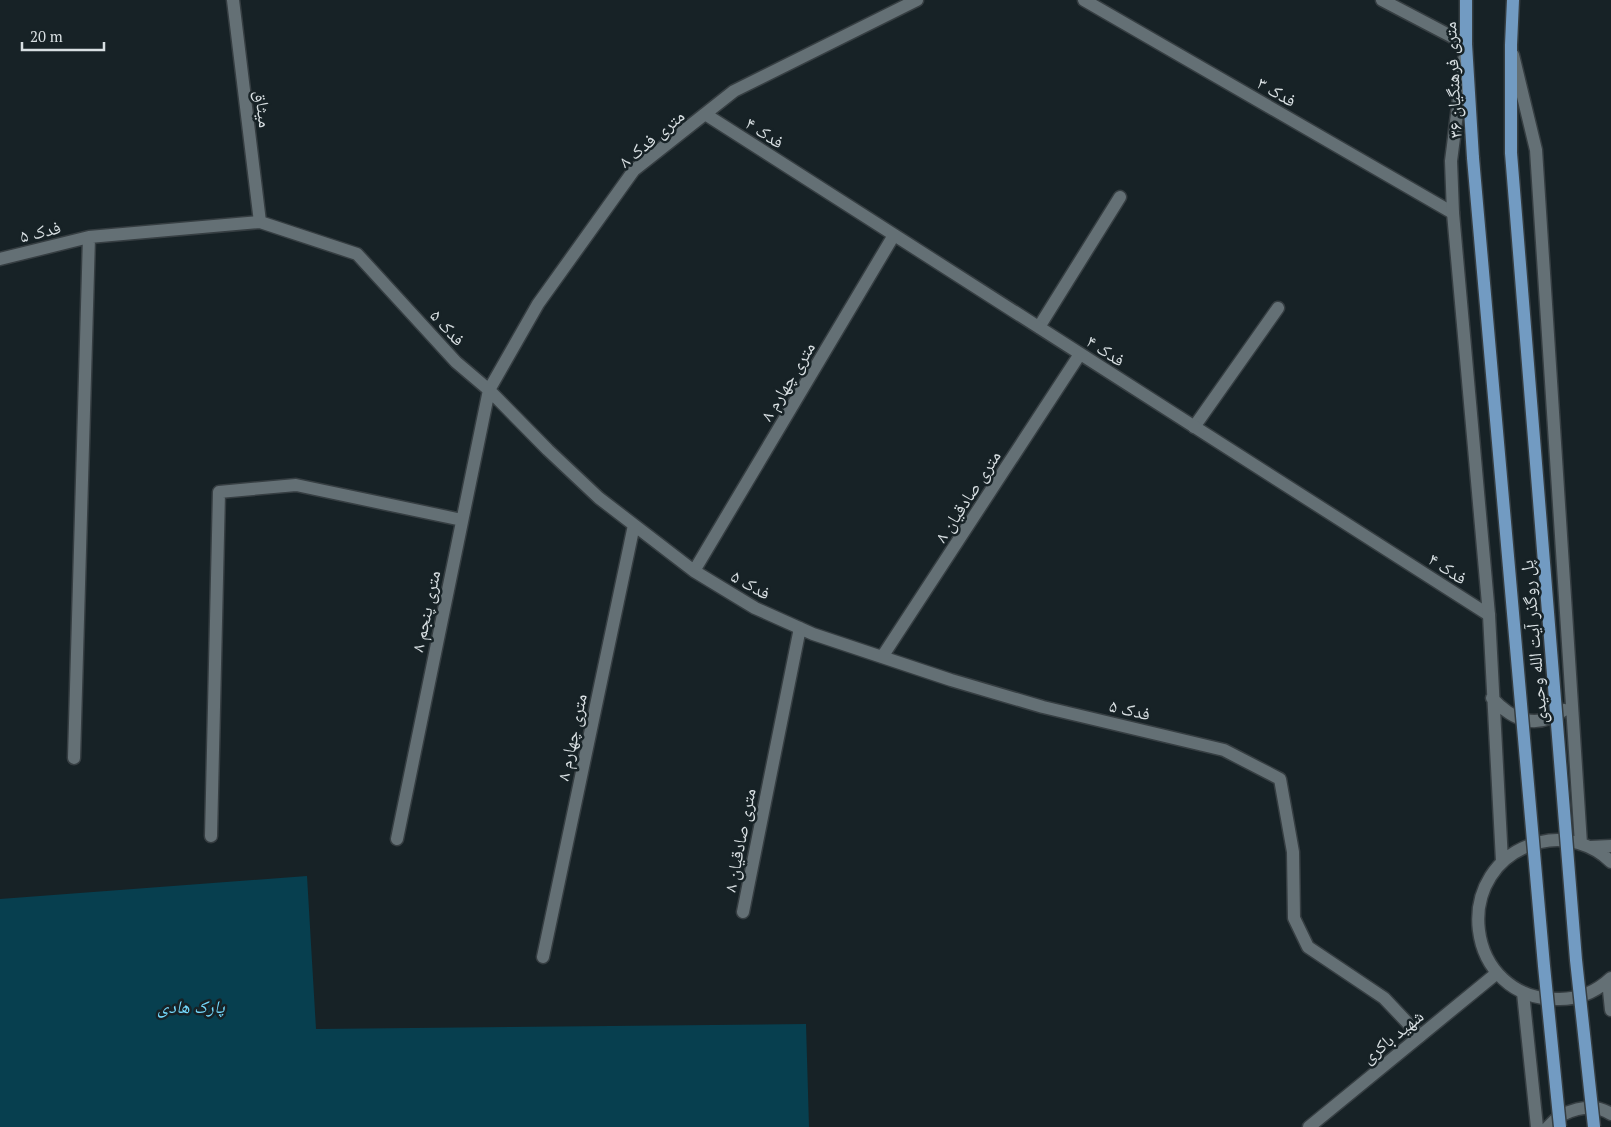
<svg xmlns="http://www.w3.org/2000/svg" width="1611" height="1127" font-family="'PT Serif','Noto Naskh Arabic',serif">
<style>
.green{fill:#073f4f}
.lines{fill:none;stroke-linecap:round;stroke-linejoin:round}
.service-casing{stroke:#363e42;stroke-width:15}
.minor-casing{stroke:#363e42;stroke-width:15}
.secondary-casing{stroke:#363e42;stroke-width:15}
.primary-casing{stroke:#363e42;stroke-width:15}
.service{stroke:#647075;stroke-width:12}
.minor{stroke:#647075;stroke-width:12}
.secondary{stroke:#647075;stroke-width:12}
.primary{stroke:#729bc2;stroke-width:12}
.primary-bridge-casing{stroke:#363e42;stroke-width:15;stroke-linecap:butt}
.primary-bridge{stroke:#729bc2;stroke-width:12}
.labels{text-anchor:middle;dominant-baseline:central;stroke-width:5;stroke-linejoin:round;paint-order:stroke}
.street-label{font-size:18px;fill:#d8dfe2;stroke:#172226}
.park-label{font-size:18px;font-style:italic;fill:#75dafe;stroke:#172226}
</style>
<rect width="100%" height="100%" fill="#172226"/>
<path class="green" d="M307 876 316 1029 806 1024 809 1127H0V899Z"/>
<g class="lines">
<defs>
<path id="service" d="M1039 327 1120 197
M1194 427 1278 308"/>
<path id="minor" d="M233 0 260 222
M1084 0 1453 213
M1382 0 1466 44
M705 114 1489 615
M0 259 89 237 260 222 357 254 456 362 489 390 548 450 599 498 694 571 755 608 813 634 951 680 1043 707 1224 750 1280 779 1293 852 1294 918 1308 947 1384 998 1420 1036
M694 571 894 235
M882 657 1080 354
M74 758 89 237
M211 836 219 492 296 485 462 520
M397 839 489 390 538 304 634 170 734 91 917 0
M743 912 800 628
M543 957 634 525"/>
<path id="secondary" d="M1513 55 1536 150 1581 844
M1464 59 1451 161 1453 213 1489 615 1502 861
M1492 698C1513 721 1537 730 1564 710
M1590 847 1611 846
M1611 862C1593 844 1565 836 1541 842 1447 864 1463 1002 1560 999 1579 999 1597 991 1611 978
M1608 981 1611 1010
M1523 993 1537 1127
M1309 1127 1497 973
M1548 1127C1562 1110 1591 1101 1611 1114"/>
<path id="primary" d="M1466 0V44L1473 158
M1511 153V45L1513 0"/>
</defs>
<use href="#service" class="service-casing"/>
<use href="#minor" class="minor-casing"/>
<use href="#secondary" class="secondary-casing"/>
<use href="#primary" class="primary-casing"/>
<use href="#service" class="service"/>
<use href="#minor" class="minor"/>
<use href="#secondary" class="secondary"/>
<use href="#primary" class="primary"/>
<defs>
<path id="primary-bridge" d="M1511 153 1576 960 1594 1127
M1473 158 1544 966 1560 1127"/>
</defs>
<use href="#primary-bridge" class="primary-bridge-casing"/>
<use href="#primary-bridge" class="primary-bridge"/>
</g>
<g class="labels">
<g class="street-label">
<text transform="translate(1452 80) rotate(-93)">۳۶ متری فرهنگیان</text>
<text transform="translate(1277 91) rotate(30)">فدک ۳</text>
<text transform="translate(264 109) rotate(83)">میثاق</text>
<text transform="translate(765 132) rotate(33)">فدک ۴</text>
<text transform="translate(651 138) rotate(-40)">۸ متری فدک</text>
<text transform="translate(40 231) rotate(-14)">فدک ۵</text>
<text transform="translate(448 327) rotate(48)">فدک ۵</text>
<text transform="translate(1106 350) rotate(33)">فدک ۴</text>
<text transform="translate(787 381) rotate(-59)">۸ متری چهارم</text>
<text transform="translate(967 496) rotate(-57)">۸ متری صادقیان</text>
<text transform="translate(1448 568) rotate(33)">فدک ۴</text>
<text transform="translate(751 584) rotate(29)">فدک ۵</text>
<text transform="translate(425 611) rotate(-78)">۸ متری پنجم</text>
<text transform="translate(1533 642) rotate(-95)">پل روگذر آیت الله وحیدی</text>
<text transform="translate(1130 709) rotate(13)">فدک ۵</text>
<text transform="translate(571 737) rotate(-78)">۸ متری چهارم</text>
<text transform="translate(739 840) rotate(-79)">۸ متری صادقیان</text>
<text transform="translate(1392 1036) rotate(-39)">شهید باکری</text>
</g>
<g class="park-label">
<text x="191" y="1006">پارک هادی</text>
</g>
</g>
<path d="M22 42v8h82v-8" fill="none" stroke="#d8dfe2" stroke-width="2.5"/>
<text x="30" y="42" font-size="15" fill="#d8dfe2" stroke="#172226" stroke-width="4" paint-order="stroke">20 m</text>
</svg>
